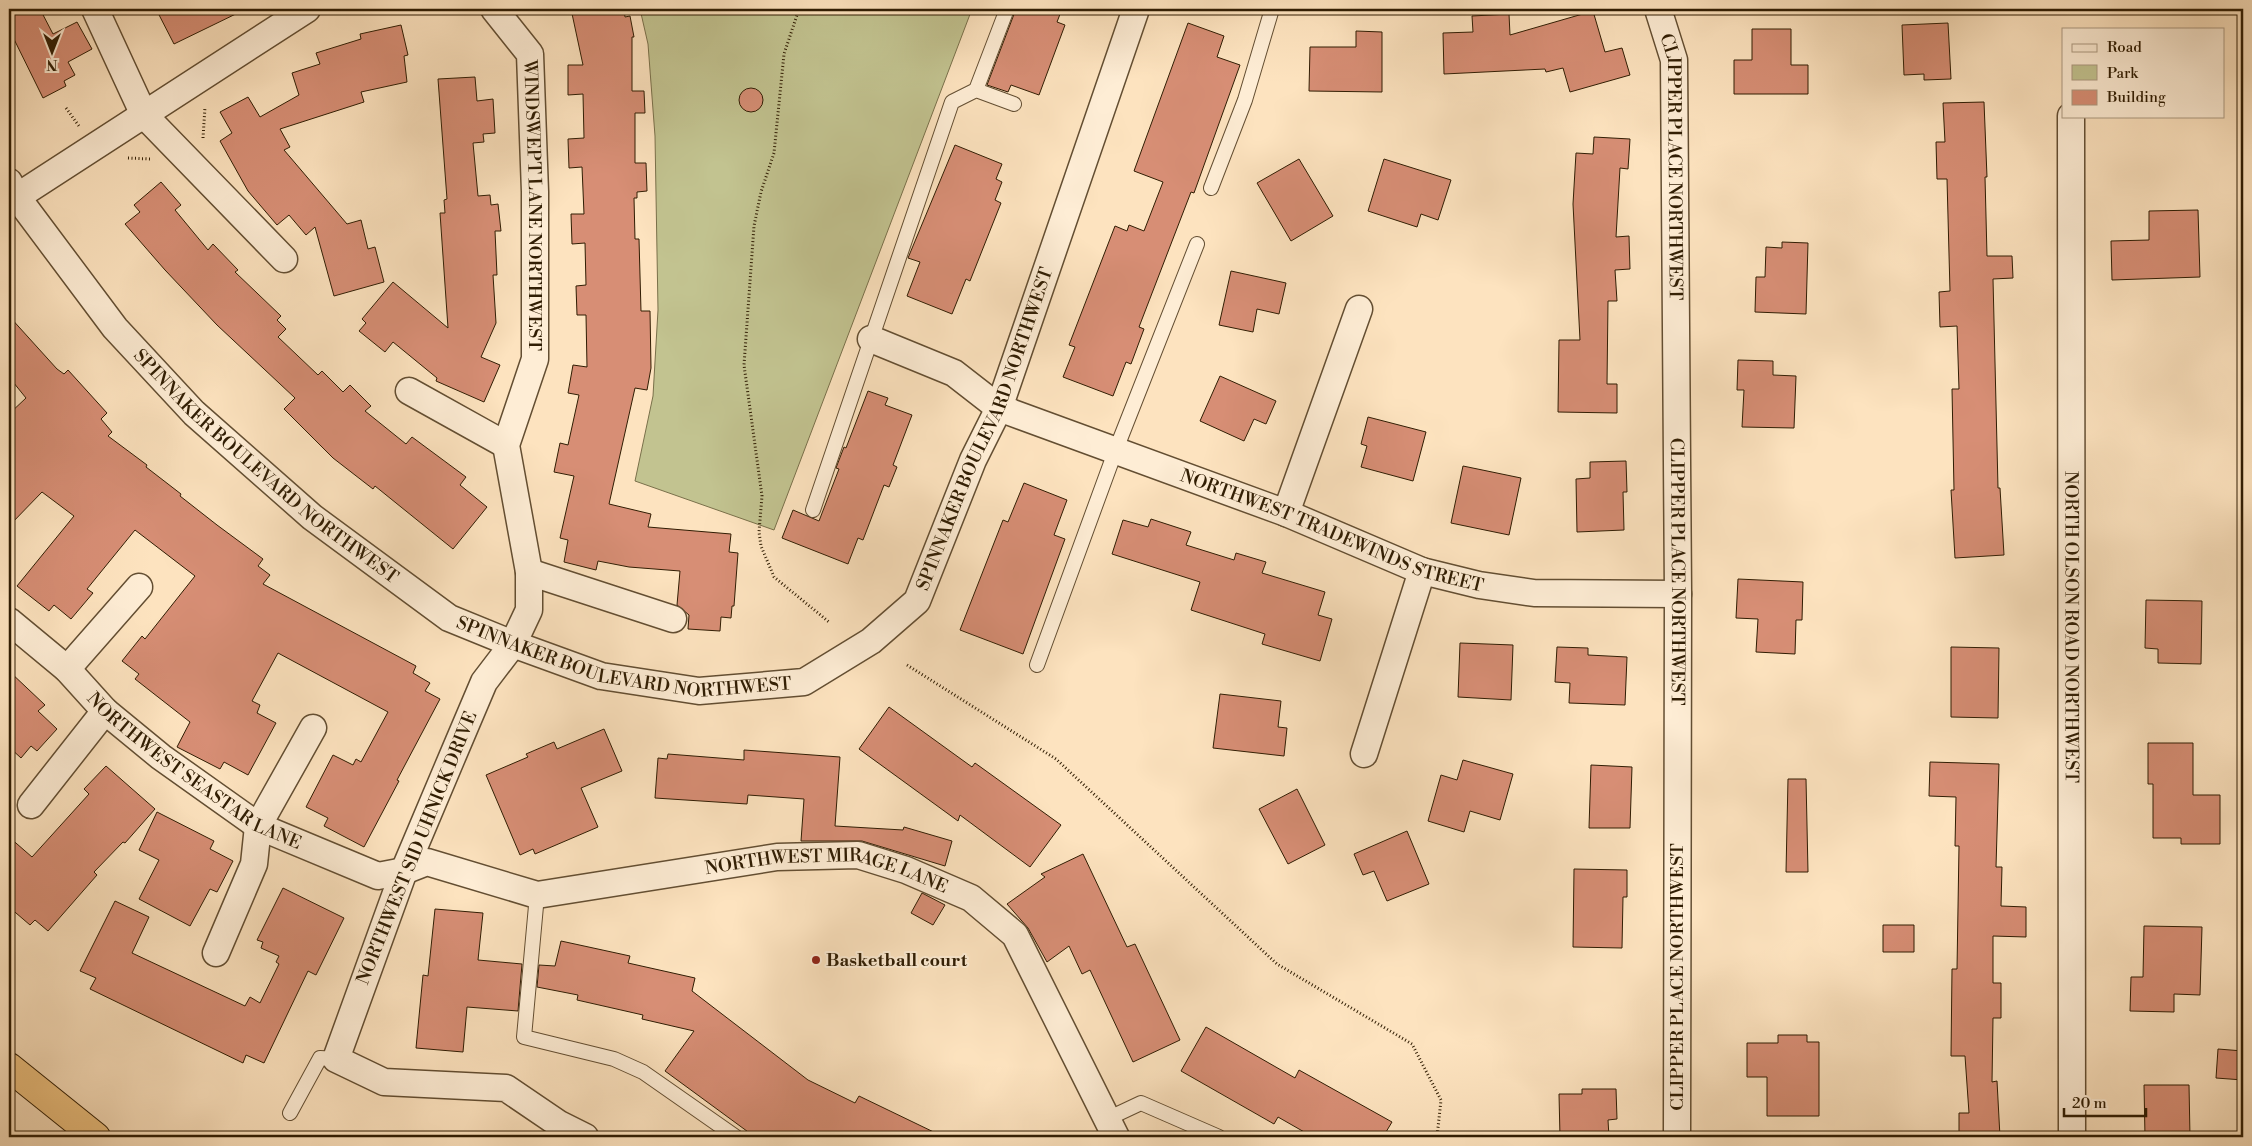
<svg xmlns="http://www.w3.org/2000/svg" width="2252" height="1146" font-family="'Libre Bodoni',serif">
<style>
.green{fill:#c2c390;stroke:#79704a}
.building{fill:#d78e75;stroke:#301d03}
.lines{fill:none;stroke-linecap:round;stroke-linejoin:round}
.service-casing{stroke:#634e32;stroke-width:16}
.minor-casing{stroke:#634e32;stroke-width:29}
.trunk-casing{stroke:#301d03;stroke-width:30}
.path{stroke:#301d03;stroke-width:3;stroke-dasharray:1 2.5;stroke-linecap:butt}
.service{stroke:#feedd5;stroke-width:14}
.minor{stroke:#feedd5;stroke-width:26}
.trunk{stroke:#eec280;stroke-width:28}
.poi-dot{fill:#8f2418;stroke:#feedd5;stroke-width:2}
.labels{text-anchor:middle;dominant-baseline:central;stroke-width:4;stroke-linejoin:round;paint-order:stroke}
.street-label{font-size:18px;fill:#301d03;stroke:#feedd5}
.poi-label{font-size:18px;font-weight:bold;fill:#301d03;stroke:#feedd5;text-anchor:start}
</style>
<rect width="100%" height="100%" fill="#fde3bf"/>
<filter id="stains"><feTurbulence type="fractalNoise" baseFrequency=".004" numOctaves="4"/><feColorMatrix values="0 0 0 0 .2 0 0 0 0 .09 0 0 0 0 .02 0 0 0 .5 -.17"/></filter>
<radialGradient id="worn" r=".72"><stop offset=".6" stop-color="#630" stop-opacity="0"/><stop offset="1" stop-color="#630" stop-opacity=".3"/></radialGradient>
<path class="green" d="M640 9H972L774 530 635 481 653 396 658 310 655 136 648 44Z"/>
<path class="building" d="M9 9H40L53 34 77 22 92 49 68 62 75 75 64 81 66 86 43 98 9 29Z
M156 9H246L174 44Z
M571 9H624L625 17 630 16 634 37H632V91H644L645 113H635V163H646L647 191 637 192V198H634L635 239H639L641 311H650L651 368 647 390 635 388 609 504 651 514 648 527 731 534 729 552 738 553 734 606H732L731 618 721 617 720 631 688 629 689 615 677 605 680 571 629 567 598 561 596 570 564 562 568 540 560 538 574 476 554 472 560 443 568 445 579 395 568 393 573 365 587 367 586 315H577L576 286 586 285 585 243 572 244 571 214H584L582 167 569 168 568 139 584 138 583 94 568 95V65H583Z
M1016 9H1062L1057 22 1065 25 1039 95 1011 85 1008 92 987 85Z
M1593 11 1605 52 1622 48 1630 75 1570 92 1563 68 1546 72 1545 69 1444 74 1443 33 1473 32 1472 16 1509 14 1510 35Z
M1188 23 1224 36 1217 57 1240 65 1194 193 1191 192 1139 327 1144 329 1131 364 1126 362 1113 396 1063 377 1075 347 1069 345 1115 226 1127 231 1129 225 1144 231 1163 182 1134 171Z
M1948 23 1951 79 1924 80V74L1904 75 1902 25Z
M401 25 408 55 404 56 407 82 361 92 364 102 280 129 290 147 284 150 347 224 361 220 368 249 375 247 384 282 334 296 315 227 306 235 289 215 277 225 248 191 220 141 232 133 220 112 248 97 260 117 299 95 292 73 320 64 316 53 361 39 360 34Z
M1752 29H1791V65H1808V94H1734V60H1752Z
M1356 31 1382 32V92L1309 91 1310 47H1356Z
M475 77 477 101 493 99 495 133 483 134 484 142 473 143 478 196 490 195 491 205 498 204 501 231H495L497 275H493L496 323 481 357 500 365 484 402 436 381 437 378 393 342 385 352 359 331 366 323 362 319 393 282 448 328 440 213H445L444 200 447 199 438 79Z
M739 100a12 12 0 1 1 24 0a12 12 0 1 1-24 0Z
M1984 102 1987 177H1985L1987 256H2012L2013 278 1993 279 1998 488H2000L2004 555 1955 558 1951 490H1954L1952 389H1959L1957 326 1940 327 1939 292 1950 291 1947 179H1937L1936 142H1945L1943 103Z
M1594 137 1630 139 1628 169 1620 168 1616 237 1629 236 1630 269 1615 270 1617 301H1608L1607 384H1617V413L1558 412 1559 340H1580L1573 204 1576 153 1593 154Z
M955 145 1002 164 996 179 1002 182 995 200 1001 203 970 281 966 279 952 314 907 296 920 262 908 258Z
M1299 159 1333 216 1291 241 1257 183Z
M1384 159 1451 180 1438 220 1421 214 1417 227 1368 211Z
M161 182 181 205 175 210 208 250 213 244 238 270 235 272 281 316 277 320 286 329 278 337 318 375 322 371 343 392 350 385 371 406 365 411 406 444 412 437 466 477 460 485 487 507 453 549 375 486 373 489 333 458 284 409 295 398 217 325 165 270 125 224 140 212 134 205Z
M2198 210 2200 277 2112 280 2111 241 2149 240V211Z
M1782 242 1808 243 1806 314 1755 312 1756 277H1765L1766 247 1782 248Z
M1231 271 1286 283 1279 314 1257 309 1253 332 1219 325Z
M9 316 57 369 64 374 68 370 107 413 101 419 112 432 108 436 147 465 146 467 181 494 180 496 217 525 263 559 258 566 270 575 263 584 416 666 413 673 430 683 425 691 440 699 397 780 399 781 364 847 324 826 328 818 306 807 333 755 353 765 356 759 361 762 388 712 278 653 252 701 260 705 257 713 276 723 248 775 224 762 220 769 177 747 190 722 135 679 139 674 122 661 142 636 145 639 195 576 135 530 87 589 93 593 71 619 54 605 49 611 17 586 74 516 42 492 9 526V414L26 398 9 377Z
M1738 360 1773 361V375L1796 376 1794 428 1742 427 1744 390H1737Z
M1220 376 1276 401 1266 424 1254 419 1244 441 1200 421Z
M868 391 888 398 885 405 912 415 893 465 897 467 889 487 884 485 863 540 858 538 848 564 782 538 793 510 819 521 839 469 836 468 844 447 846 448Z
M1368 417 1426 432 1413 481 1361 467 1367 446 1361 444Z
M1626 461 1627 492H1623L1624 530 1577 532 1576 479 1590 478V462Z
M1463 466 1521 478 1509 535 1451 523Z
M1024 483 1067 500 1054 535 1065 539 1023 654 960 630 1003 520 1008 522Z
M1151 519 1191 532 1186 545 1234 560 1236 553 1266 562 1262 573 1325 592 1318 615 1332 619 1320 661 1262 644 1265 634 1191 610 1200 582 1112 554 1123 520 1148 527Z
M1738 579 1803 582 1802 620H1796L1795 654 1756 652 1758 619 1736 618Z
M2146 600 2202 601 2201 664 2158 663V649L2145 648Z
M1460 643 1513 645 1511 700 1458 697Z
M1557 647 1588 648V655L1627 657 1625 705 1569 703 1570 683 1555 682Z
M1951 647 1999 648 1998 718 1951 717Z
M9 671 45 705 38 711 57 729 37 751 31 746 21 758 9 747Z
M1220 694 1281 701 1278 727 1287 728 1284 756 1213 748Z
M889 707 972 767 975 763 1061 825 1030 867 960 815 958 821 859 749Z
M604 729 622 771 581 788 598 827 535 854 533 849 520 855 486 775 528 757 526 754 554 742 557 749Z
M2148 743H2193V795H2220V844H2181V838H2153V784H2148Z
M744 750 840 757 835 826 903 830 904 827 952 841 945 866 862 841H801L804 799 748 795 747 804 655 798 658 758 667 759 668 754 744 760Z
M1463 760 1513 774 1500 820 1470 811 1464 832 1428 821 1441 775 1457 780Z
M1930 762 1999 764 1996 867H2002L2001 906 2026 907V937L1993 936V983H2001V1018H1993L1992 1082 1997 1081 2000 1137H1959V1113H1969L1965 1056H1951L1952 969H1957L1959 846H1955L1956 797 1929 796Z
M1591 765 1632 767 1630 828H1589Z
M106 766 155 809 125 843 123 842 94 872 97 875 48 931 35 920 30 925 9 907V837L32 857 89 794 84 789Z
M1788 779H1806L1808 872H1786Z
M1297 789 1325 845 1288 864 1259 809Z
M157 812 214 841 210 849 233 861 217 892 210 889 190 926 139 899 159 860 139 850Z
M1407 831 1429 884 1387 901 1374 871 1363 875 1354 854Z
M1083 854 1127 947 1135 944 1180 1040 1133 1062 1090 970 1082 974 1069 946 1047 962 1028 928 1007 904 1045 877 1041 874Z
M1574 869 1627 870V897H1623L1622 948 1573 947Z
M283 888 344 918 316 975 308 971 264 1063 246 1055 243 1063 90 989 96 978 80 971 115 901 149 917 132 953 245 1006 250 997 260 1003 279 964 276 962 279 956 261 948 263 942 257 940Z
M922 893 945 905 933 925 911 913Z
M435 909 483 913 478 960 522 964 518 1011 467 1007 463 1052 416 1048 423 975 428 976Z
M1883 925H1914V952H1883Z
M2144 926 2202 927 2200 995 2174 994V1012L2130 1011 2131 977H2143Z
M561 941 630 956 628 963 695 978 692 991 808 1080 855 1103 859 1096 944 1137H755L665 1071 694 1031 642 1019 643 1015 577 1000 578 995 537 987 539 965 555 966Z
M1206 1027 1295 1078 1299 1070 1392 1122 1383 1137H1313L1278 1117 1274 1124 1181 1071Z
M1778 1035H1807V1042H1819V1116H1767V1077H1747V1043H1778Z
M2218 1049 2243 1051V1080L2216 1078Z
M2144 1085H2189L2190 1137H2145Z
M1582 1089H1616L1617 1119 1608 1120 1609 1137H1560L1559 1094H1582Z"/>
<g class="lines">
<defs>
<path id="service" d="M976 90 1014 104
M1211 188 1245 100 1272 9
M813 510 952 102 976 90 1007 9
M1037 665 1115 452 1197 244
M537 895 524 1037 614 1059 643 1072 736 1137
M290 1113 320 1058 336 1059
M1107 1119 1141 1103 1219 1137"/>
<g id="minor">
<path d="M95 9 144 115 284 259"/>
<path id="s1" d="M494 9 530 54 535 192V359L506 445 529 572V610L513 644 484 682 453 755 404 871 336 1059 384 1082 506 1088 559 1124 585 1137"/>
<path id="s2" d="M1658 9 1674 60 1678 594 1677 1137"/>
<path id="s3" d="M2071 116 2072 1137"/>
<path id="s4" d="M9 182 17 197 115 328 194 413 312 517 449 618 513 644 601 676 699 691 804 682 871 641 917 601 973 460 999 408 1136 9"/>
<path d="M9 202 307 9"/>
<path id="s5" d="M871 339 954 373 999 408 1286 513 1422 571 1479 585 1534 593 1678 594"/>
<path d="M409 391 506 445"/>
<path d="M1286 513 1359 309"/>
<path d="M529 572 673 619"/>
<path id="s6" d="M9 621 67 669 105 711 161 757 258 826 378 876 404 871 427 862 537 895 777 857 858 855 906 870 971 898 1015 935 1116 1137"/>
<path d="M67 669 139 587"/>
<path d="M1364 754 1422 571"/>
<path d="M31 805 105 711"/>
<path d="M216 953 254 864 258 826 313 728"/>
</g>
<path id="trunk" d="M9 1067 96 1137"/>
</defs>
<use href="#service" class="service-casing"/>
<use href="#minor" class="minor-casing"/>
<use href="#trunk" class="trunk-casing"/>
<path class="path" d="M799 9 784 54 774 153 761 192 754 226 744 365 762 496 759 532 761 546 774 577 829 622
M66 108 79 126
M203 138 205 107
M128 158 150 159
M907 665 1056 759 1277 964 1412 1044 1441 1100 1437 1137"/>
<use href="#service" class="service"/>
<use href="#minor" class="minor"/>
<use href="#trunk" class="trunk"/>
</g>
<circle class="poi-dot" cx="816" cy="960" r="5"/>
<g class="labels">
<g class="street-label">
<text stroke="none"><textPath href="#s2" startOffset="160">CLIPPER PLACE NORTHWEST</textPath></text>
<text stroke="none"><textPath href="#s1" startOffset="209">WINDSWEPT LANE NORTHWEST</textPath></text>
<text stroke="none"><textPath href="#s4" startOffset="1316">SPINNAKER BOULEVARD NORTHWEST</textPath></text>
<text stroke="none"><textPath href="#s4" startOffset="386">SPINNAKER BOULEVARD NORTHWEST</textPath></text>
<text stroke="none"><textPath href="#s5" startOffset="502">NORTHWEST TRADEWINDS STREET</textPath></text>
<text stroke="none"><textPath href="#s2" startOffset="565">CLIPPER PLACE NORTHWEST</textPath></text>
<text stroke="none"><textPath href="#s3" startOffset="511">NORTH OLSON ROAD NORTHWEST</textPath></text>
<text stroke="none"><textPath href="#s4" startOffset="806">SPINNAKER BOULEVARD NORTHWEST</textPath></text>
<text stroke="none"><textPath href="#s6" startOffset="240">NORTHWEST SEASTAR LANE</textPath></text>
<text transform="translate(417 848) rotate(-68)">NORTHWEST SID UHNICK DRIVE</text>
<text stroke="none"><textPath href="#s6" startOffset="914">NORTHWEST MIRAGE LANE</textPath></text>
<text transform="translate(1677 977) rotate(-90)">CLIPPER PLACE NORTHWEST</text>
</g>
<g class="poi-label">
<text x="826" y="960">Basketball court</text>
</g>
</g>
<rect width="2252" height="1146" fill="none" stroke="#fde3bf" stroke-width="30"/>
<rect x="10" y="10" width="2232" height="1126" fill="none" stroke="#301d03" stroke-width="2.5"/>
<rect x="15" y="15" width="2222" height="1116" fill="none" stroke="#301d03"/>
<rect x="2062" y="28" width="162" height="90" fill="#feedd5" stroke="#ac9a81"/>
<rect x="2072" y="44" width="25" height="8" fill="#feedd5" stroke="#ac9a81"/>
<text x="2107" y="52" font-size="15" fill="#301d03">Road</text>
<rect x="2072" y="65" width="25" height="15" fill="#c2c390" stroke="#ac9a81"/>
<text x="2107" y="78" font-size="15" fill="#301d03">Park</text>
<rect x="2072" y="90" width="25" height="15" fill="#d78e75" stroke="#ac9a81"/>
<text x="2107" y="102" font-size="15" fill="#301d03">Building</text>
<g transform="translate(52 52) rotate(180)" stroke="#feedd5" stroke-width="4" paint-order="stroke">
<path d="M0-4L9 19L0 12L-9 19Z" fill="#301d03"/>
<text y="-8" font-size="14" font-weight="bold" text-anchor="middle" fill="#301d03">N</text>
</g>
<path d="M2064 1108v8h82v-8" fill="none" stroke="#301d03" stroke-width="2.5"/>
<text x="2072" y="1108" font-size="15" fill="#301d03" stroke="#feedd5" stroke-width="4" paint-order="stroke">20 m</text>
<rect width="100%" height="100%" filter="url(#stains)"/>
<rect width="100%" height="100%" fill="url(#worn)"/>
</svg>
